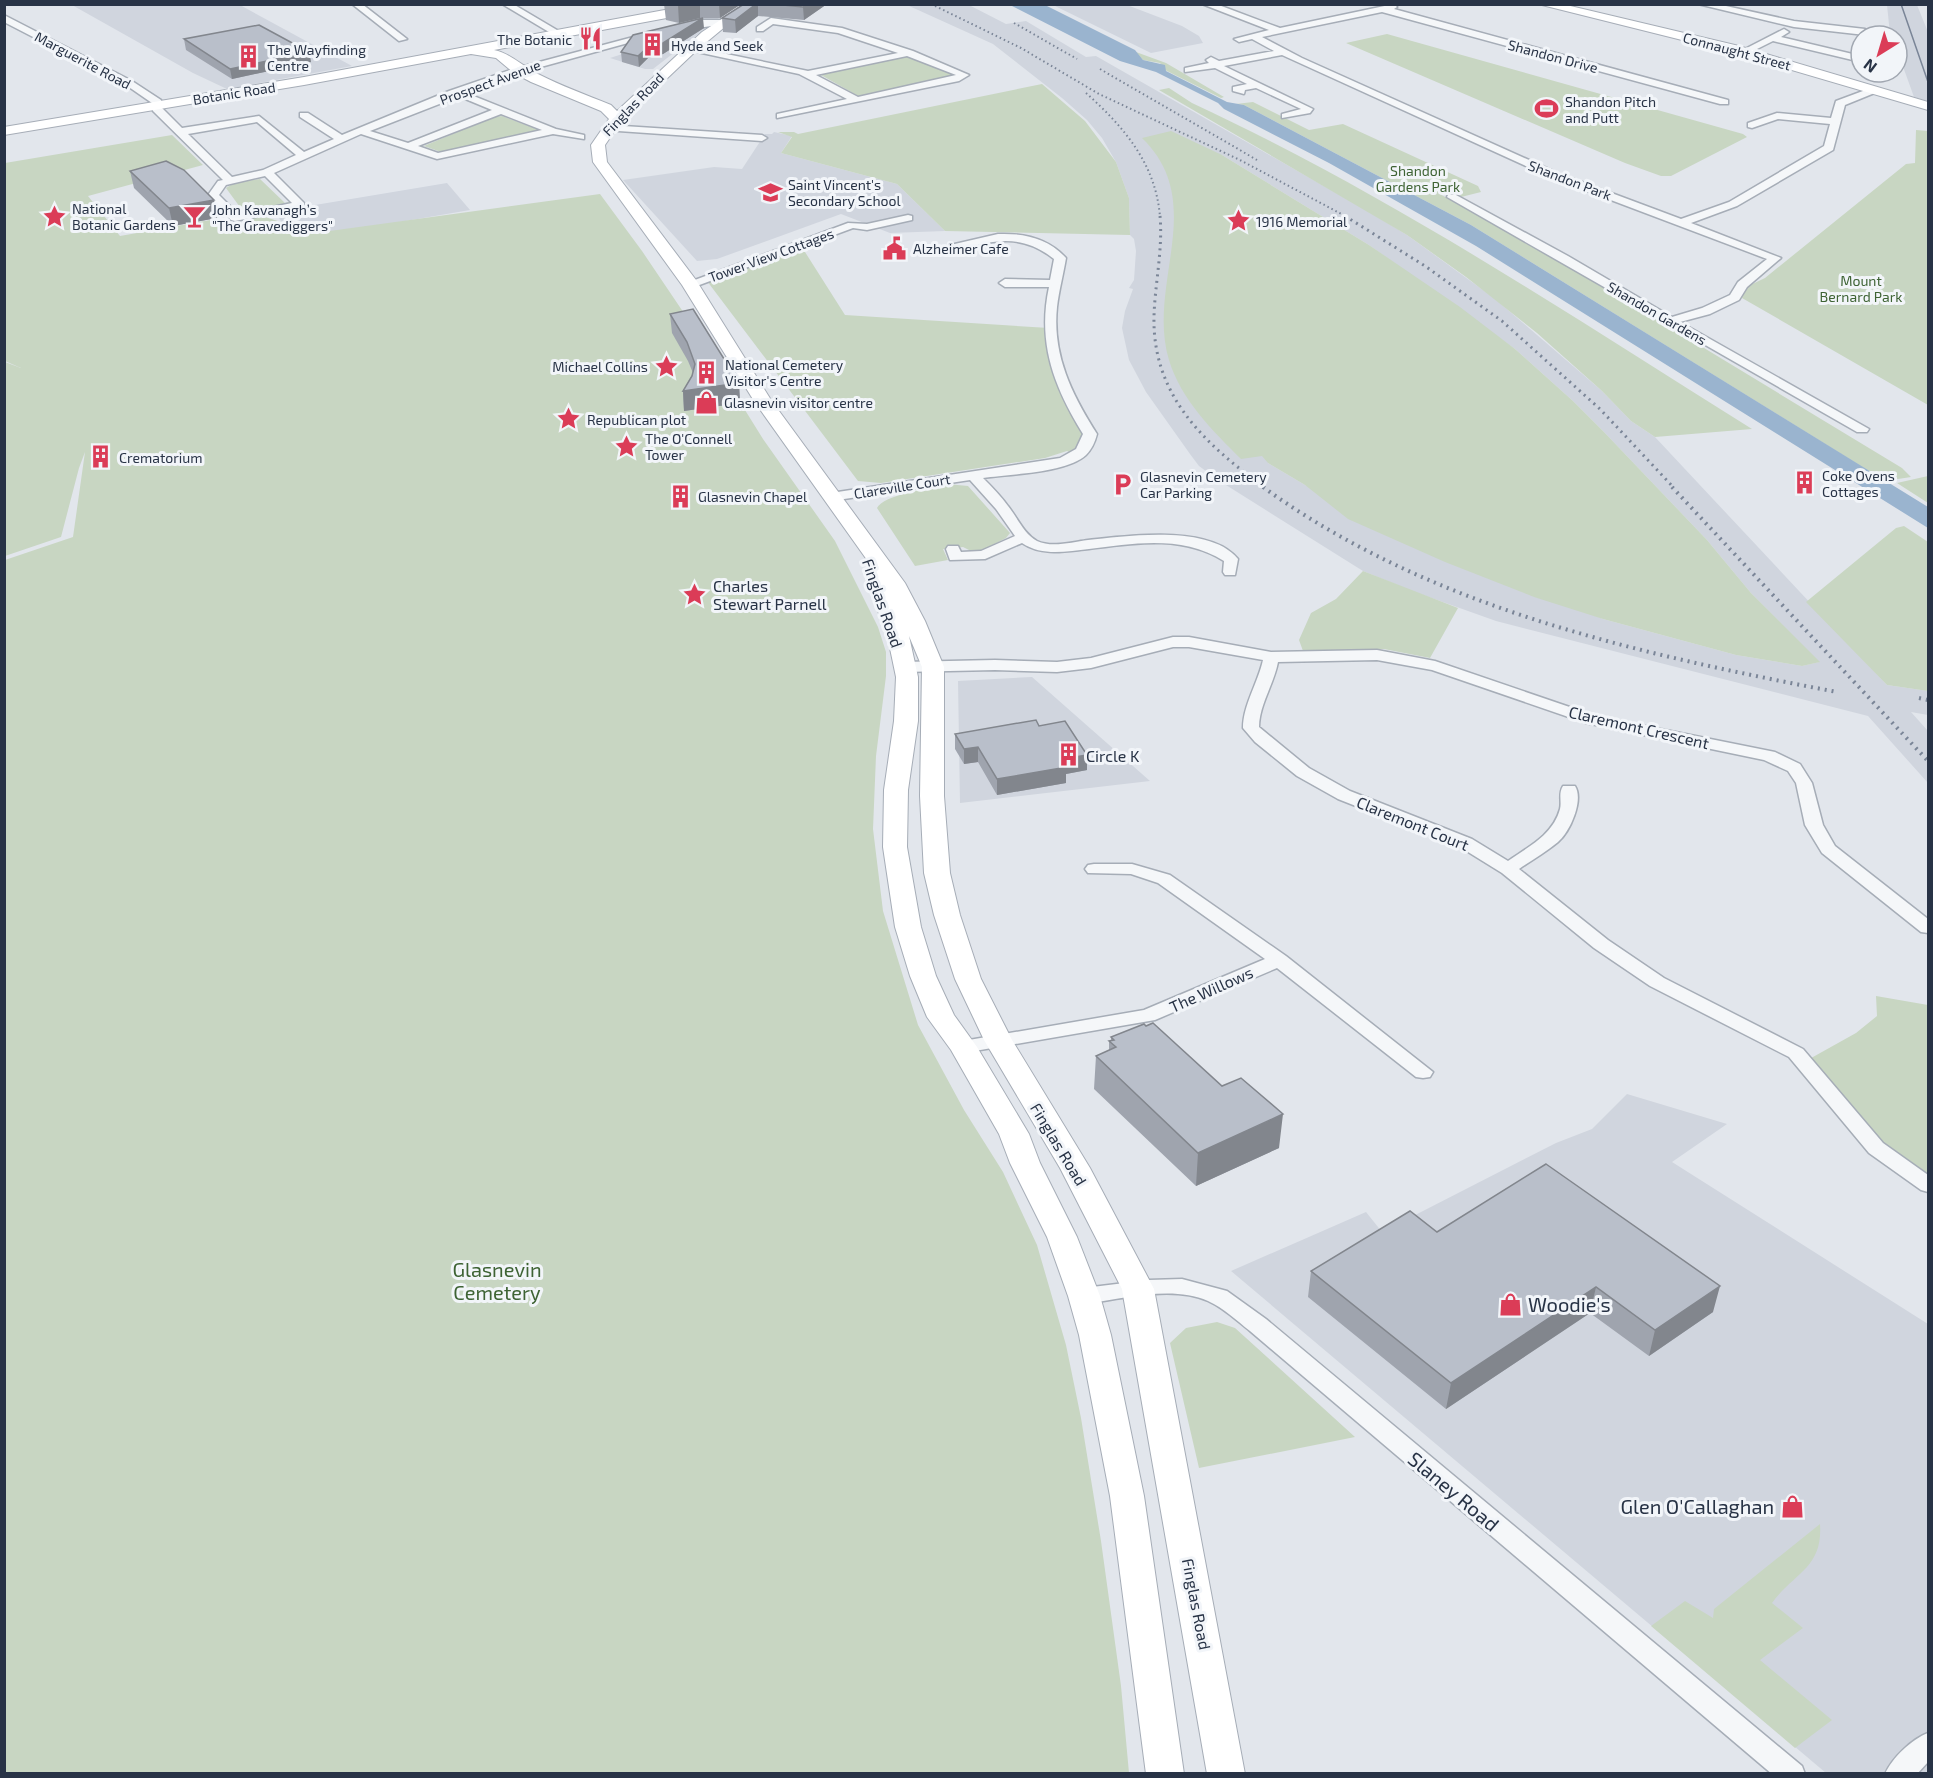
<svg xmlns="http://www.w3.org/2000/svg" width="1933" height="1778" font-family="'Exo 2',sans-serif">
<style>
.built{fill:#d0d5de;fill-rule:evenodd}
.green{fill:#c8d6c2}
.water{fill:#9ab4cf}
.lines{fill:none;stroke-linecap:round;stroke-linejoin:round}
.street-casing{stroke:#a6adb7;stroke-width:3}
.secondary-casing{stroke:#a6adb7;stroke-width:2}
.street{fill:#f5f7f9;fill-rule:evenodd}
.secondary{fill:#fff;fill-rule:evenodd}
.tram{stroke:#7a8597;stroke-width:1.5}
.rail-far2{stroke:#7a8597;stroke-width:2;stroke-dasharray:1.5 3;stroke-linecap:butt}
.rail-far1{stroke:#7a8597;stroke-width:3;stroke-dasharray:2 4.5;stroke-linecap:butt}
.rail{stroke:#7a8597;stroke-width:4;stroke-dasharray:2 5;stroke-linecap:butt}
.wall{fill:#9fa4ae}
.shaded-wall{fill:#82868d}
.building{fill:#b9bfca;stroke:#82868d;stroke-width:1.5}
.labels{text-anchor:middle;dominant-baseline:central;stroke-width:6;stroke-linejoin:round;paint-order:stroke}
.far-poi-label{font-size:14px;fill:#283346;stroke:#f2f5f9;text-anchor:start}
.far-street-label{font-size:14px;fill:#283346;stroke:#f2f5f9}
.far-park-label{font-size:14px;fill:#3e6334;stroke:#f2f5f9}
.poi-label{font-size:16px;fill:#283346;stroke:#f2f5f9;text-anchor:start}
.street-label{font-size:16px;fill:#283346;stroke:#f2f5f9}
.near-park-label{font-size:20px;fill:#3e6334;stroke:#f2f5f9}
.near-poi-label{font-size:20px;fill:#283346;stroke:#f2f5f9;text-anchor:start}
.near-street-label{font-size:20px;fill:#283346;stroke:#f2f5f9}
</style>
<rect width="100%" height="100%" fill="#e2e6ec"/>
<path class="built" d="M72 5H240L352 66 227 89 193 73Z
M907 5H969L1006 24 1026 21 1086 57 1096 56 1371 213 1407 235 1494 298 1602 391 1631 421 1655 437 1887 685 1928 691V715L1911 712 1928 731V783L1868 716 1496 621 1412 591 1363 571 1218 480 1199 466 1190 454 1146 392 1129 360 1122 328 1125 311 1133 289 1129 288 1134 280 1136 251 1134 239 1130 235 1129 198 1116 162 1102 138 1087 120 1062 98 993 44ZM1222 155 1369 245 1515 349 1573 401 1604 432 1707 540 1751 593 1819 662 1802 666 1736 655 1603 619 1305 485 1268 463Z
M1053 5H1127L1182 26 1199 36 1203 43 1151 53Z
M1887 5H1917L1928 32V101L1914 97 1897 50V36H1891L1890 34Z
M662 16 720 17 653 69H645L610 58 638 49 622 42 685 25Z
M774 132 792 136 781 153 897 184 945 231 890 233 841 214 717 259 697 261 623 180 714 167 742 169 765 134H772Z
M447 183 470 210 312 237 284 226 279 218 291 209Z
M1032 677 1150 781 960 803 958 681Z
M1627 1094 1727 1124 1672 1162 1928 1324V1773H1826L1231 1271 1366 1212 1382 1232 1556 1143 1592 1129Z"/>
<path class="green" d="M1387 34 1743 134 1747 137 1671 176H1661L1625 163 1346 43Z
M1136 52 1166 63 1224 97 1221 98 1165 70 1160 63 1143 60Z
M909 56 958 76 860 97 821 75 822 73Z
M1042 84 1085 121 1116 162 1129 198 1130 235 945 231 897 184 781 153 792 137 778 132H794L798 134Z
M1169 88 1192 103C1388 194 1569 314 1752 429L1655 437 1631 421 1602 391 1537 333 1466 277 1407 235 1159 90Z
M1253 102 1309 130 1343 124 1478 186 1481 192 1461 197 1458 192 1449 190 1438 193 1557 259 1902 468 1911 477 1885 481 1471 225 1244 105 1236 104Z
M502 116 539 130 441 152 424 146 493 117Z
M1916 130 1928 131V405L1742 298 1744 288 1765 278 1906 164 1915 163Z
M1171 131 1222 155 1369 245 1460 307 1515 349 1573 401 1604 432 1707 540 1751 593 1820 662 1802 666 1736 655 1603 619 1534 597 1445 562 1348 519 1305 485 1268 463 1262 456 1241 459C1213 431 1181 400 1169 360 1146 284 1209 203 1142 138Z
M172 135 203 165 88 196 120 236 216 219 224 224 243 225 248 217 259 215 315 233 600 194 642 251 694 328 763 439 835 541 878 627 886 652V676L876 756 873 829 883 911 918 1025 964 1110 1003 1172 1037 1245 1066 1345 1081 1418 1101 1541 1121 1686 1129 1773H5V560L73 537 85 452 79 468 61 537 5 556V362L21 368 5 361V163Z
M260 179 285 203 289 202 292 205 245 214 226 188 234 183Z
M795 249 805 252 845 315 1049 328V337L1090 434 1077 456 1067 451 1045 458 881 483 858 481 707 281Z
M1928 476V503L1897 483Z
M947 484 968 486 1010 533 1006 538 983 550 973 552 963 547 943 549 948 560 915 566 877 508C883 495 931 488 947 484Z
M1904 526 1928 542V691L1887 685 1806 602 1896 528Z
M1363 571 1458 608 1430 658 1384 649 1303 651 1299 640 1311 613 1336 599Z
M1876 996 1928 1005V1184L1876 1148 1804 1062 1856 1033 1877 1016Z
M1217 1322 1235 1328 1355 1437 1199 1468 1170 1343 1186 1328Z
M1820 1524C1823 1568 1795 1572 1772 1603L1803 1628 1760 1660 1832 1720 1795 1748 1651 1626 1685 1601 1713 1618 1714 1609Z"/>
<path class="water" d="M1010 5H1045L1135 50 1143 60 1165 65 1166 71 1227 102 1244 105 1471 225 1928 507V528L1476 246 1329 163 1224 109 1218 103 1156 72 1120 61Z"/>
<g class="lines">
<defs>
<path id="street" d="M352 4H362L407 39 399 41Z
M502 4H513L562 33 554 35Z
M1202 4H1216L1280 28 1394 4 1397 7 1394 9 1728 100V104H1720L1382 12 1262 37 1302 58 1558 173 1681 219 1729 202 1824 146 1830 124 1778 119 1752 128 1748 127V123L1777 113 1831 118 1836 101 1871 88H1877V92L1845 105 1833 150 1737 206 1691 223 1781 258 1747 287 1739 300 1710 314 1680 322 1869 429 1867 432H1857L1447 197 1448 195H1456L1568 256 1672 317 1702 308 1730 295 1738 282 1767 259 1550 177 1282 55 1224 66 1313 109 1310 113 1282 118V114L1301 109 1256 88 1245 90 1244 94 1233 91V87L1247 84 1215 68 1185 72V68L1209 63 1206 60 1211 57 1219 61 1274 51 1252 39 1239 42 1234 39 1269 30Z
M1698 4H1717L1794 21 1865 29 1870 32 1865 35 1794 27Z
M4 15 132 81 161 100 162 108 182 128 259 116 304 152 334 139 300 117V113H308L342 135 449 91 513 69 652 32 657 35 519 73 370 131 408 143 492 110 463 98 461 96 466 93 556 129 584 135V139L553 134 437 159 361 134 274 173 304 203V207L235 221 231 220 208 195 218 181 223 180 153 111 152 103 126 85 4 22ZM501 114 542 130 438 153 418 146ZM257 122 296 155 263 170 232 177 188 134ZM265 176 292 203 238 214 219 195 226 185Z
M771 18 842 28 913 51 969 75 959 81 777 118V114L847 99 799 74 688 50V46L808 71 898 53 838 33 773 24 763 31H757V27ZM907 56 956 75 858 97 816 75Z
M701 20H721L726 23C721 26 689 28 679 31L674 28Z
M1784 29 1789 32 1781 37 1861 56V62L1773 41 1747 54 1739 52Z
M608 125 762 135 767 138 762 141 604 130V126Z
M908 215 912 216V220L867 230 853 228 694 287 690 288 684 284 848 223 867 224Z
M998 234C1024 233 1048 238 1066 258 1063 276 1059 290 1057 307 1052 355 1072 395 1097 434 1095 442 1092 449 1086 455 1067 473 1010 474 983 478 992 487 1001 496 1008 506 1017 517 1024 534 1037 541 1052 548 1072 542 1088 540 1127 536 1210 524 1238 559L1235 575H1225L1223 572 1224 561C1183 535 1135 543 1089 549 1067 551 1043 557 1022 543L985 559 950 560 946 549 948 546H958L961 552 981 551 1015 536 996 509 970 480 831 501 826 500 824 497 831 493 1060 458 1076 449 1083 434C1054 387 1037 343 1049 287H1005L999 283 1005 279 1050 280 1054 259C1013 226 979 247 933 255L927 252 933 249Z
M1173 637H1189L1271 652 1377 650 1435 661 1596 716 1775 752 1800 764 1812 783 1823 825 1835 846 1928 919V933L1921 932 1822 853 1805 825 1796 783 1788 771 1764 760 1586 723 1432 670 1377 660 1278 662C1274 684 1259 705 1259 727L1309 768 1350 791 1472 839 1508 861C1528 847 1553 835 1560 809 1562 801 1558 794 1563 786H1575C1584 800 1570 832 1558 842 1546 852 1532 860 1519 869L1608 940 1664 978 1803 1049 1883 1143 1928 1175V1192L1921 1190 1869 1153 1789 1057 1650 986 1594 948 1502 873 1460 847 1338 799 1297 776 1255 742 1243 728C1243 705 1258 683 1263 660L1189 647H1173L1091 668 1057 672 995 670 903 672 895 667 903 662 995 660 1057 662 1091 658Z
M1094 864H1132L1170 875 1286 956 1433 1072 1430 1077 1423 1078 1416 1077 1277 968 1155 1020 963 1053 956 1051 953 1047 956 1043 963 1041 1144 1010 1265 959 1158 883 1131 874 1088 873 1085 869 1088 865Z
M1182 1279 1227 1291 1266 1319 1802 1766 1805 1774H1772L1250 1331C1237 1321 1224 1308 1208 1301 1172 1285 1122 1299 1084 1304L1076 1302 1073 1296 1076 1290 1084 1288 1149 1280Z
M1928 1733V1762L1917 1774H1885C1892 1758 1912 1739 1928 1733Z"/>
<path id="secondary" d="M697 4 705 8 699 12 494 50C510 53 523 67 538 74 561 86 587 95 611 105L617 111 702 32 745 4H761L726 26 697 50 620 123 605 145 607 162 696 280 771 400 905 583 925 621 944 667V796L950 873 960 915 981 979 1012 1040 1090 1168 1154 1289 1245 1774H1207L1122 1289 1060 1168 984 1040 955 979 934 915 924 873 920 796 922 667 909 636 918 677V721L908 790 907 847 921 927 936 976 954 1015 977 1047 1029 1134 1040 1163 1077 1237 1100 1296 1111 1335 1144 1496 1184 1774H1146L1110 1496 1079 1335 1068 1296 1047 1237 1010 1163 999 1134 951 1050 927 1017 910 976 895 927 883 847 884 790 894 721 896 677 887 634 866 580 870 576 877 574 754 401 682 285 593 162 591 145 609 119 601 111 531 82 514 73 496 58 471 54 304 85 4 135V127L304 77Z
M1538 4H1562L1739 46 1928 102V110L1730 52Z"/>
</defs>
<use href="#street" class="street-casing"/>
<use href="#secondary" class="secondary-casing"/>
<use href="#street" class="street"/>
<use href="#secondary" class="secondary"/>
<path class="tram" d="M1901 4 1928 82"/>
<path class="rail-far2" d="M931 4 1021 48 1099 94 1240 160 1347 217
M1014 23 1077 59
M1100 69 1257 160
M1086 93C1124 127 1156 164 1160 217"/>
<path class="rail-far1" d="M1160 216C1163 249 1155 283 1154 316 1152 396 1205 444 1265 488
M1345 216 1425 266 1502 321 1600 409 1674 488"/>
<path class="rail" d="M1263 487C1430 608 1638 654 1837 692
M1672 487 1928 761
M1919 698 1928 700"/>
</g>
<path class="wall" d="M664 4H740L720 18H700L679 23 666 20Z
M744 4H827L804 20 758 16 736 33 723 32 722 18Z
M704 28 663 54 648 58 639 67 622 62 621 52Z
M184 39 309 52 311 62 232 79 186 50Z
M130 171 217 218 173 226 134 188Z
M670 314 739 383 740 403 684 411 683 391 693 373 688 361 672 333Z
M1039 726 1087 755V770L1066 774V783L997 795 978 762 964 764 955 749V734Z
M1111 1037 1279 1148 1196 1186 1094 1089 1096 1056 1109 1050V1041H1111Z
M1437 1232 1713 1312 1649 1356 1590 1313 1446 1409 1308 1297 1311 1271Z"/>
<path class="shaded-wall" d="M681 4H700V18L679 23 678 5Z
M719 4H740V5L720 18Z
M756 4H758V16L736 33 735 20Z
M807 4H827L804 20 803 7Z
M703 18 704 28 663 54 648 58 639 67 638 56 648 47Z
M309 52 311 62 232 79 230 69Z
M214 200 217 218 173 226 169 208Z
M739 383 740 403 684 411 683 391Z
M978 747V762L964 764V749Z
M1087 755V770L1066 774V783L997 795V779L1062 759Z
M1283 1114 1279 1148 1196 1186 1198 1153Z
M1720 1286 1713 1312 1649 1356 1655 1330Z
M1596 1287 1590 1313 1446 1409 1451 1383Z"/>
<path class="building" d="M744 4H756L735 20 722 18Z
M773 4H807L803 7Z
M703 18 663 43 648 47 638 56 621 52 633 35Z
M259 25 309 52 230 69 184 39Z
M166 161 184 170 214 200 169 208 130 171Z
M693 309 739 383 683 391 692 376 695 364 687 342 670 314Z
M1036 720 1039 726 1065 721 1087 755 1062 759 1067 767 997 779 978 747 964 749 955 734Z
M1153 1023 1222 1086 1241 1078 1283 1114 1198 1153 1096 1056 1116 1047 1109 1041 1114 1040 1111 1037 1144 1024 1146 1026Z
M1546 1164 1720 1286 1655 1330 1596 1287 1451 1383 1311 1271 1410 1211 1437 1232Z"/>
<defs>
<symbol id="restaurant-bare" viewBox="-9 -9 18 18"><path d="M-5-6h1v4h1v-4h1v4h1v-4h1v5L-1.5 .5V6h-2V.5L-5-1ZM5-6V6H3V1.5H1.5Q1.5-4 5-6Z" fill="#db3c57" stroke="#f2f5f9" stroke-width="2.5" paint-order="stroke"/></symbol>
<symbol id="building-bare" viewBox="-9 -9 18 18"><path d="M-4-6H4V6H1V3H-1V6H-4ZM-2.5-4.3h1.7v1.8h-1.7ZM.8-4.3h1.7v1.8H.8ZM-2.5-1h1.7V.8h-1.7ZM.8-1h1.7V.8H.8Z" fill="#db3c57" stroke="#f2f5f9" stroke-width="2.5" paint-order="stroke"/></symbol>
<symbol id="stadium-bare" viewBox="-9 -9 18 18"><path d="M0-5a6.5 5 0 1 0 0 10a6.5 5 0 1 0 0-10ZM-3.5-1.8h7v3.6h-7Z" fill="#db3c57" stroke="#f2f5f9" stroke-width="2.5" paint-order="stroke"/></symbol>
<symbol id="school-bare" viewBox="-9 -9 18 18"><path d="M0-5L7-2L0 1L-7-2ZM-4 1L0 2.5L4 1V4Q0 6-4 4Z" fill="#db3c57" stroke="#f2f5f9" stroke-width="2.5" paint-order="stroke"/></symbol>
<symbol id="sight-bare" viewBox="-9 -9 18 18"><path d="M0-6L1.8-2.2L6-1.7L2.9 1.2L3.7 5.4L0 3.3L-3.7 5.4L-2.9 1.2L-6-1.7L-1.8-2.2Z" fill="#db3c57" stroke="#f2f5f9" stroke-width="2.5" paint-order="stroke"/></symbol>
<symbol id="bar-bare" viewBox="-9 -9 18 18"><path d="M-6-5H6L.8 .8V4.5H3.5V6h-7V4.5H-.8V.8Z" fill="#db3c57" stroke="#f2f5f9" stroke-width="2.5" paint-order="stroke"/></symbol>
<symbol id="civic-bare" viewBox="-9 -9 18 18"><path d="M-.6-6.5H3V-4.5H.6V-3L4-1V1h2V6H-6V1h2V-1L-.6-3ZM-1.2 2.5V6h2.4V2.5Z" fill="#db3c57" stroke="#f2f5f9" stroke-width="2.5" paint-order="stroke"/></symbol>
<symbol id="shop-bare" viewBox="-9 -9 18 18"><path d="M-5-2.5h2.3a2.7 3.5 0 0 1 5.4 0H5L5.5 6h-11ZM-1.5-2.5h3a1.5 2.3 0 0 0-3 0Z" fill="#db3c57" stroke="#f2f5f9" stroke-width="2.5" paint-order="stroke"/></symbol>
<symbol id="parking-bare" viewBox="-9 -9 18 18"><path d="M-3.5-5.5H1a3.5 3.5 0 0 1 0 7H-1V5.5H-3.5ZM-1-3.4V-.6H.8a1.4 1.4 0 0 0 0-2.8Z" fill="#db3c57" stroke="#f2f5f9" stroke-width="2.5" paint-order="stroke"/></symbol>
</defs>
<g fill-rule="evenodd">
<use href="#restaurant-bare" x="574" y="22" width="33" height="33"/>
<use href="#building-bare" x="636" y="28" width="33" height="33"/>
<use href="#building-bare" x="232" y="40" width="33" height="33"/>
<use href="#stadium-bare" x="1530" y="92" width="33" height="33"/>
<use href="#school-bare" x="754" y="176" width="33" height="33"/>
<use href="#sight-bare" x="38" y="200" width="33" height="33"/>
<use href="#bar-bare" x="178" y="200" width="33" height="33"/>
<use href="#sight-bare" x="1222" y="204" width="33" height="33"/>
<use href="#civic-bare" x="878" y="232" width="33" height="33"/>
<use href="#sight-bare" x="650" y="350" width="33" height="33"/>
<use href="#building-bare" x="690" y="356" width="33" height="33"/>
<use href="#shop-bare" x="690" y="386" width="33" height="33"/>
<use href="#sight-bare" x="552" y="402" width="33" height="33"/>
<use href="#sight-bare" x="610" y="430" width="33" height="33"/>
<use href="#building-bare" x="84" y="440" width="33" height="33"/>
<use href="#building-bare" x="1788" y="466" width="33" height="33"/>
<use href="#parking-bare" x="1106" y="468" width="33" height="33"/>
<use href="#building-bare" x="664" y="480" width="33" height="33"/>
<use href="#sight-bare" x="678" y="578" width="33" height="33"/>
<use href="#building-bare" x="1052" y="738" width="33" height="33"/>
<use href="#shop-bare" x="1494" y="1288" width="33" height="33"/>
<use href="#shop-bare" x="1776" y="1490" width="33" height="33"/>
</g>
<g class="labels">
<g class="far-poi-label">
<text x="572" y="39" text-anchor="end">The Botanic</text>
<text x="671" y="45">Hyde and Seek</text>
<text x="267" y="49">The Wayfinding<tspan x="267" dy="16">Centre</tspan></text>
<text x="1565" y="101">Shandon Pitch<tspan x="1565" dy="16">and Putt</tspan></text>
<text x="788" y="184">Saint Vincent's<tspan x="788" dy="16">Secondary School</tspan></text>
<text x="72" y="208">National<tspan x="72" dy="16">Botanic Gardens</tspan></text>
<text x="212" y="209">John Kavanagh’s<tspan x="212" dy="16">"The Gravediggers"</tspan></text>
<text x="1256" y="221">1916 Memorial</text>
<text x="913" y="248">Alzheimer Cafe</text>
<text x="725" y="364">National Cemetery<tspan x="725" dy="16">Visitor's Centre</tspan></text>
<text x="648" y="366" text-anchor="end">Michael Collins</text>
<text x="724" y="402">Glasnevin visitor centre</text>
<text x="587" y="419">Republican plot</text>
<text x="645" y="438">The O'Connell<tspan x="645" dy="16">Tower</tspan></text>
<text x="119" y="457">Crematorium</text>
<text x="1822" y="475">Coke Ovens<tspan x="1822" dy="16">Cottages</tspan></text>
<text x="1140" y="476">Glasnevin Cemetery<tspan x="1140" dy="16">Car Parking</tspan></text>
<text x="698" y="496">Glasnevin Chapel</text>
</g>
<g class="far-street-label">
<text transform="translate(1737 51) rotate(15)">Connaught Street</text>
<text transform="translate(1553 56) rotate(15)">Shandon Drive</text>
<text transform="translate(83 60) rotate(28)">Marguerite Road</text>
<text transform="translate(490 82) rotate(-20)">Prospect Avenue</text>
<text transform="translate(234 93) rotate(-9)">Botanic Road</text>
<text transform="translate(633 104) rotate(-46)">Finglas Road</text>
<text transform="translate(1570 180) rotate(21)">Shandon Park</text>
<text transform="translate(771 255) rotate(-20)">Tower View Cottages</text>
<text transform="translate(1657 313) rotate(30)">Shandon Gardens</text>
<text transform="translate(902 486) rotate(-9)">Clareville Court</text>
</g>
<g class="far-park-label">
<text x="1418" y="170">Shandon<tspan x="1418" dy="16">Gardens Park</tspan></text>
<text x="1861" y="280">Mount<tspan x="1861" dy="16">Bernard Park</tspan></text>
</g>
<g class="poi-label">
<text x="713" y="585">Charles<tspan x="713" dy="18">Stewart Parnell</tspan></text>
<text x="1086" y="755">Circle K</text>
</g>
<g class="street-label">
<text transform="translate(883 603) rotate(71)">Finglas Road</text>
<text transform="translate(1639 727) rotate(13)">Claremont Crescent</text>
<text transform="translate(1413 823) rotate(22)">Claremont Court</text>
<text transform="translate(1211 989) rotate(-24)">The Willows</text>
<text transform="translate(1059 1144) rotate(59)">Finglas Road</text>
<text transform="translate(1197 1604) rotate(79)">Finglas Road</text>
</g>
<g class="near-park-label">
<text x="497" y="1269">Glasnevin<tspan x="497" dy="23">Cemetery</tspan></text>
</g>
<g class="near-poi-label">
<text x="1528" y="1304">Woodie's</text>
<text x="1774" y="1506" text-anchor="end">Glen O'Callaghan</text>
</g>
<g class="near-street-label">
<text transform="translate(1454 1491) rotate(40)">Slaney Road</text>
</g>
</g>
<rect width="1933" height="1778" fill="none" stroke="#283346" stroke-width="12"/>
<g transform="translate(1879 54) rotate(217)"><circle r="28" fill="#f2f5f9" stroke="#a1a7b1" stroke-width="1.5"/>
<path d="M0-4.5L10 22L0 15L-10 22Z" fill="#db3c57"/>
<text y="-9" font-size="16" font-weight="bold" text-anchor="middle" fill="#283346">N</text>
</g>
</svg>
